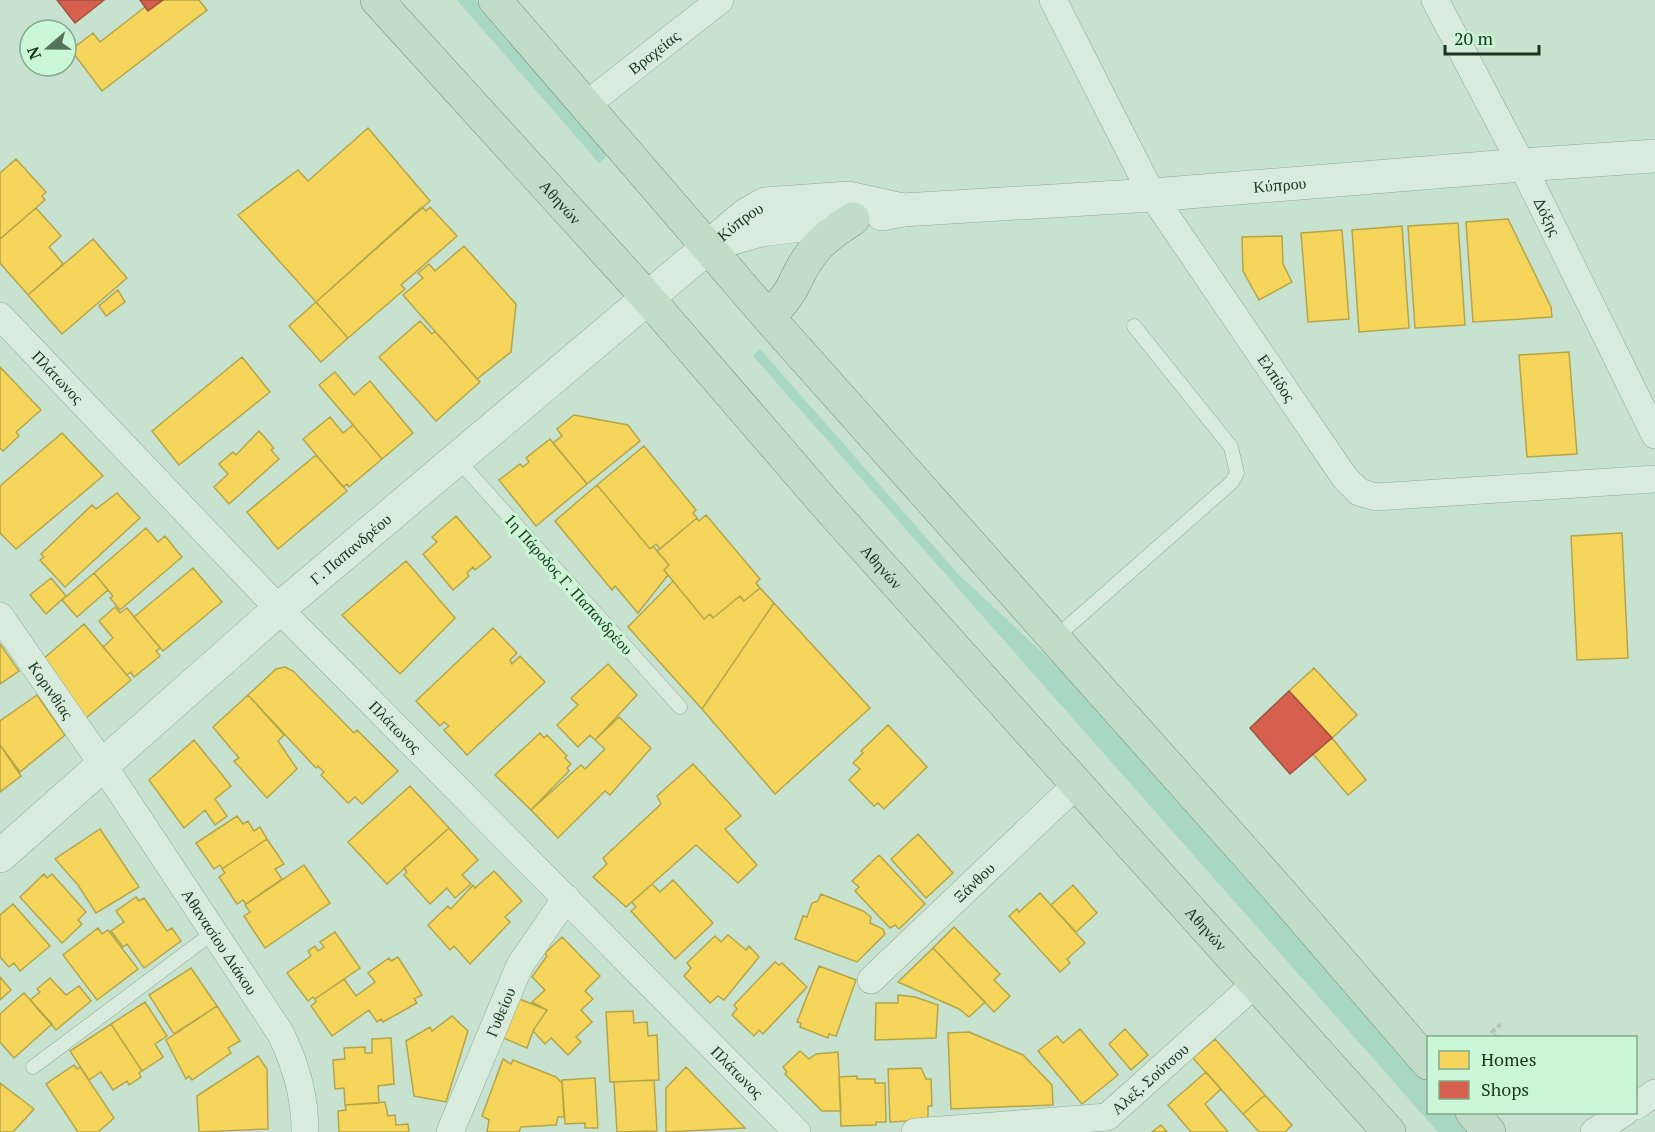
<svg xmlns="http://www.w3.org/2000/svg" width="1655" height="1132" font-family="'PT Serif',serif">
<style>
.green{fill:#a8d7c3}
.homes{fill:#f6d55c;stroke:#b4a548;stroke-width:1.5}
.shops{fill:#d6604d;stroke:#9e533e;stroke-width:1.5}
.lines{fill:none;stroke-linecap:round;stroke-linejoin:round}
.service-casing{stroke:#91a795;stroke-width:15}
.minor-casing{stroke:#91a795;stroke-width:28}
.tertiary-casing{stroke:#91a795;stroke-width:34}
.trunk-casing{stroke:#788d7b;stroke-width:34}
.path{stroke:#b1c3b5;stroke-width:4;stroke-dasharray:4.5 3;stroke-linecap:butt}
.service{stroke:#d9ebdd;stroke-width:14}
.minor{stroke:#d9ebdd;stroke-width:27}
.tertiary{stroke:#d9ebdd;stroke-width:33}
.trunk{stroke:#c0ddc7;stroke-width:33}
.labels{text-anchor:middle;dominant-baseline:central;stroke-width:6;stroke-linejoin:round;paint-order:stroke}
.street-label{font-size:16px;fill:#1a351b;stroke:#caf7d7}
</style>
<rect width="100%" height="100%" fill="#c7e3cf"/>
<path class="green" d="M457 0H476L610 153 599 163Z
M760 349 959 575 1115 720 1428 1077V1112L1460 1113 1477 1132H1438L753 356Z"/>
<path class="homes" d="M154 0H199L207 10 102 91 71 50 93 33 100 42Z
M368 128 430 201 316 302 238 215 298 170 308 181Z
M16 159 46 192 42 196 45 200 0 239V173Z
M422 207 426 211 430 207 457 236 401 285 405 289 348 338 316 302Z
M36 208 61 236 49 247 63 264 28 295 0 263V239Z
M1508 219 1551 307 1552 317 1473 322 1466 222Z
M1458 223 1465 325 1415 328 1408 226Z
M1402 226 1409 328 1359 332 1352 230Z
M1342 230 1349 319 1308 322 1301 233Z
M1282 236 1283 264 1292 282 1259 300 1243 271 1242 237Z
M93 239 127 278 62 334 28 295Z
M464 246 516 304 511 352 477 379 403 295 423 278 418 273 429 264 435 271Z
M118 290 125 302 106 316 99 306Z
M316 302 348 338 321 362 289 326Z
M420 321 432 334 435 331 480 382 436 421 379 357Z
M1569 352 1577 454 1527 457 1519 355Z
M242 357 270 392 179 465 152 431Z
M0 367 41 410 16 432 19 436 3 451 0 448Z
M335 372 354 395 370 381 413 433 382 459 319 385Z
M574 415 628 425 640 441 587 484 553 443 562 436 557 429Z
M330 417 343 433 353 425 382 459 349 487 347 484 343 487 303 439Z
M259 431 274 448 271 450 279 459 229 504 214 487 228 474 219 464 233 452 236 455Z
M62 433 103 476 16 549 0 533V486Z
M550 439 587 484 536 526 499 480 520 464 523 467 529 462 526 458Z
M644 446 696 510 693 513 697 518 660 549 656 544 650 549 597 485Z
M316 455 347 491 278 549 247 512Z
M597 485 650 549 653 546 669 565 664 570 668 575 638 613 615 586 612 590 555 521Z
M117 493 140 518 65 587 40 560 44 557 41 554 92 505 96 509Z
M706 515 760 579 756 583 760 588 744 601 740 596 713 618 710 614 704 619 664 570 669 565 657 551 697 518 699 521Z
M456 516 491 557 475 570 473 567 467 573 469 576 453 590 423 554 437 542 432 537Z
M146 528 158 542 165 536 182 557 120 610 110 598 113 596 94 573Z
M1622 533 1628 658 1577 660 1571 536Z
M406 561 455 618 400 674 342 615Z
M193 568 222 602 163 651 134 617Z
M94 573 108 590 77 617 62 600Z
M51 578 66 596 46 614 30 595Z
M673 581 704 619 710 614 713 618 740 596 744 601 760 588 774 603 702 709 628 627Z
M774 603 870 708 775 794 702 709Z
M115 607 120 613 127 608 160 648 156 651 160 656 134 677 131 672 127 675 103 647 113 638 99 621Z
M84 624 131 680 86 718 42 660Z
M493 628 517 653 510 660 512 664 520 656 545 682 467 755 444 730 449 726 444 722 440 726 416 701Z
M0 644 19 671 0 684Z
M608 664 637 695 595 740 590 735 578 747 557 725 578 705 571 698Z
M285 667 293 671 354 733 357 730 398 771 362 804 355 797 348 803 321 775 324 772 318 766 316 768 248 695 276 669Z
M1314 668 1357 715 1332 738 1289 691Z
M37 695 65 735 20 772 0 745V721Z
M248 695 284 735 278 741 297 769 267 798 234 761 239 758 213 727Z
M619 717 651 748 610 795 605 791 558 838 531 810 581 765 585 769 605 749 595 740Z
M888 725 927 767 884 809 878 803 874 806 849 780 860 769 853 763 863 753 861 751Z
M540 733 544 738 547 735 567 756 565 758 571 764 567 768 569 771 531 810 495 775Z
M1332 738 1366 780 1348 795 1313 754Z
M194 740 231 786 215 799 227 816 215 825 205 810 184 828 149 780Z
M0 745 21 776 0 792Z
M693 764 741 816 725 829 757 865 738 883 696 845 626 907 593 877 607 864 603 858 661 804 657 796Z
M410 786 449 828 387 884 348 842Z
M237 816 243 824 248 821 254 831 260 827 267 839 222 869 220 865 214 869 196 843Z
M449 828 478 860 462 875 471 884 455 898 447 888 430 904 404 875 407 872 404 868Z
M100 829 139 887 96 913 78 885 55 859Z
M918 834 953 873 926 898 891 859Z
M267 839 284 864 275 869 282 879 246 904 243 900 237 904 219 877 225 873 222 869Z
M879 855 925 904 899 929 895 925 890 928 855 891 859 887 852 881Z
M304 865 330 903 265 948 244 916 250 912 245 905Z
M494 871 522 901 505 917 510 922 470 964 454 946 450 950 428 925 448 906 451 909 473 885 475 888Z
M44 874 47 878 52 874 86 912 78 920 82 924 62 943 20 897Z
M673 880 713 923 675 959 631 911 636 907 632 902 652 884 660 892Z
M1073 885 1097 913 1076 932 1051 905Z
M1040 893 1085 943 1067 959 1070 963 1060 972 1009 916 1017 909 1019 912Z
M821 894 863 911 871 917 870 923 883 929 885 934 857 962 795 939 803 916 807 917 812 903 818 901Z
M136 897 139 901 144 898 167 931 172 928 181 941 144 968 127 944 123 947 111 931 124 922 116 911Z
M13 904 50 946 20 971 14 963 9 967 0 957V915Z
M954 927 1000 974 994 980 1010 996 994 1012 933 948Z
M98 928 102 934 108 930 138 969 97 1000 63 955Z
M335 932 360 968 315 999 313 997 308 1001 287 973 311 956 308 951 315 946 318 951 324 947 320 942Z
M728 935 746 950 749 946 759 957 724 1000 718 996 710 1003 684 976 691 968 687 963 715 936 721 942Z
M562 937 600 976 585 991 593 999 581 1010 592 1022 576 1037 581 1042 568 1055 551 1038 545 1044 533 1031 547 1010 532 1002 545 990 532 977 547 956 545 953Z
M933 948 985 1002 969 1017 959 1009 898 982Z
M398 957 422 995 414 999 417 1003 383 1022 381 1019 377 1022 369 1010 332 1036 311 1006 316 1002 315 999 344 979 356 996 375 982 368 973 389 958 391 961Z
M775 962 779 965 782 963 807 987 763 1034 759 1030 754 1036 732 1015 737 1009 734 1005Z
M819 966 856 980 836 1036 829 1034 828 1038 800 1027 801 1023 797 1022Z
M191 968 217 1006 174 1034 149 995Z
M0 977 11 990 0 1000Z
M50 978 66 995 79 986 91 1001 56 1030 30 1000 40 992 37 989Z
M24 993 52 1024 14 1058 0 1042V1014Z
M898 995 915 997 938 1005 936 1038 875 1040 876 1003H898Z
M517 998 547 1010 533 1031 527 1048 501 1037Z
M145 1002 167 1036 155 1044 163 1057 142 1071 111 1024Z
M217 1006 240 1041 228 1048 231 1053 192 1080 189 1076 186 1079 166 1040Z
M633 1011 634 1023 647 1022 648 1036 657 1035 659 1080 610 1082 606 1012Z
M452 1016 468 1031 446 1102 414 1096 406 1041 430 1027 432 1031Z
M111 1024 142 1071 139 1073 141 1077 129 1085 127 1081 113 1090 101 1072 89 1080 70 1051Z
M1080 1029 1118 1075 1082 1104 1038 1051 1057 1036 1063 1043Z
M1125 1029 1148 1055 1131 1070 1109 1044Z
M969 1032 1023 1055 1052 1085 1053 1105 951 1109 948 1033Z
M391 1038 394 1084 378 1086 379 1103 345 1105 344 1088 335 1089 333 1060 345 1059 344 1048 365 1047V1053H372V1039Z
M1215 1039 1265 1095 1243 1114 1193 1058Z
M800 1051 809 1059 816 1054 838 1052 841 1111H822L785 1074 787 1072 783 1067Z
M258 1056 267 1069 268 1129 199 1132 197 1096Z
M503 1059 511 1064 513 1060 556 1077 562 1083 564 1117H558L556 1125 521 1127 519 1132H487L489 1120 482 1116Z
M74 1065 77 1069 80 1067 114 1118 98 1132H78L46 1084Z
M686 1067 745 1128 666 1132V1088Z
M921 1068 926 1079H931L932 1106H928V1120L890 1122 888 1069Z
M1206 1072 1221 1089 1205 1104 1228 1132H1191L1168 1105Z
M857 1076V1079H875V1083H885L886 1122H876V1125L841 1126 839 1077Z
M595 1078 598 1128H585V1123L565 1124 562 1080Z
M654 1080 657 1131 617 1132 614 1082Z
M0 1083 34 1109 13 1132H0Z
M1265 1095 1292 1125 1285 1132H1259L1243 1114Z
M385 1102 388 1116 395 1115 396 1125 408 1124 409 1132H339L338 1111 346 1110 345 1105Z
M1161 1125 1167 1132H1152Z"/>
<path class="shops" d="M57 0H104L75 23Z
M140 0H163L148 11Z
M1289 691 1332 738 1290 774 1250 728Z"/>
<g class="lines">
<defs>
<path id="service" d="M458 460 680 707
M1055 638 1232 482 1237 473 1231 447 1134 326
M33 1067 214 932"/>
<g id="minor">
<path id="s1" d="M1053 0 1152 195 1345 478 1359 492 1376 497 1655 479"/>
<path id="s2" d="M1435 0 1522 165 1655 435"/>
<path id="s3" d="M586 105 720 0"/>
<path id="s4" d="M0 316 279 609 797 1132"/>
<path id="s5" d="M0 616 103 765 281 1034C296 1066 305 1096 305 1132"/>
<path id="s6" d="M871 980 1078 783"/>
<path d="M1636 1106 1655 1093"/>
<path id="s7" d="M450 1132 520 965 566 898"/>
<path id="s8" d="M915 1132 1107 1117 1257 982"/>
<path d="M1594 1132 1625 1112"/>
</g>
<g id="tertiary">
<path id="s9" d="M882 214 903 210 1152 195 1522 165 1655 156"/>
<path d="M726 240 761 230 834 221"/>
<path id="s10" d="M0 856 279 609 746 215 765 204 849 198 903 210"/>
</g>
<g id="trunk">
<path id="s11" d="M377 0 647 297 829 508 1389 1132"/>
<path d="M495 0 769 318 1276 887 1428 1063"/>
<path d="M769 318C777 308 789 296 794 284 810 250 821 239 853 219"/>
<path d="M1472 1112 1489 1132"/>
</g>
</defs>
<use href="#service" class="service-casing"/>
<use href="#minor" class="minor-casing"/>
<use href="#tertiary" class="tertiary-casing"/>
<use href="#trunk" class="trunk-casing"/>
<path class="path" d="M1497 1038 1492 1032 1501 1024"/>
<use href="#service" class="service"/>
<use href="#minor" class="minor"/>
<use href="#tertiary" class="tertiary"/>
<use href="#trunk" class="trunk"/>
</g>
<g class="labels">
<g class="street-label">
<text stroke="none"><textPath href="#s3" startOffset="86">Βραχείας</textPath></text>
<text stroke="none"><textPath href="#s9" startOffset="399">Κύπρου</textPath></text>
<text stroke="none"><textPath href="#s11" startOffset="273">Αθηνών</textPath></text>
<text stroke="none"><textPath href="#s2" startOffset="244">Δόξης</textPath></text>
<text stroke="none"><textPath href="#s10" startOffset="975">Κύπρου</textPath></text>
<text stroke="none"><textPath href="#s4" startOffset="84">Πλάτωνος</textPath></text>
<text stroke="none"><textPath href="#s1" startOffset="440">Ελπίδος</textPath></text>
<text stroke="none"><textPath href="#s10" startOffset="466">Γ. Παπανδρέου</textPath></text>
<text stroke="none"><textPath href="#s11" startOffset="759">Αθηνών</textPath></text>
<text transform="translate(569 584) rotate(48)">1η Πάροδος Γ. Παπανδρέου</text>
<text stroke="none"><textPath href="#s5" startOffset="90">Κορινθίας</textPath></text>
<text stroke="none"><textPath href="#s4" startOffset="570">Πλάτωνος</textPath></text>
<text stroke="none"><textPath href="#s6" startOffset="142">Ξάνθου</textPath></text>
<text stroke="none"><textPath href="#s11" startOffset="1245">Αθηνών</textPath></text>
<text stroke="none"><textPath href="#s5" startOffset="393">Αθανασίου Διάκου</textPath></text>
<text stroke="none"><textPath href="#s7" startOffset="130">Γυθείου</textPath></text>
<text stroke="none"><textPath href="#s4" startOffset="1056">Πλάτωνος</textPath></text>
<text stroke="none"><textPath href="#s8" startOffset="250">Αλεξ. Σούτσου</textPath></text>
</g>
</g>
<rect x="1427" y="1036" width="210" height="78" fill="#caf7d7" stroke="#84a98c" stroke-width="1.5"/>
<rect x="1439" y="1051" width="30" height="18" fill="#f6d55c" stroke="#84a98c" stroke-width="1.5"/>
<text x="1481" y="1066" font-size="18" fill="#1a351b">Homes</text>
<rect x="1439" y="1081" width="30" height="18" fill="#d6604d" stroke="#84a98c" stroke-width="1.5"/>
<text x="1481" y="1096" font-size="18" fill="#1a351b">Shops</text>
<g transform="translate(48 48) rotate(250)"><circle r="28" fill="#caf7d7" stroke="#84a98c" stroke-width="1.5"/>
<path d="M0-4.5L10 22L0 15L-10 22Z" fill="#57725a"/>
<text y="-9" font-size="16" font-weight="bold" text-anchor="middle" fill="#1a351b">N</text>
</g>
<path d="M1445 45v9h94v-9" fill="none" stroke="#1a351b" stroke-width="3"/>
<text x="1454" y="45" font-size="18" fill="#1a351b" stroke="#caf7d7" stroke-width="4.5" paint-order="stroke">20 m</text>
</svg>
